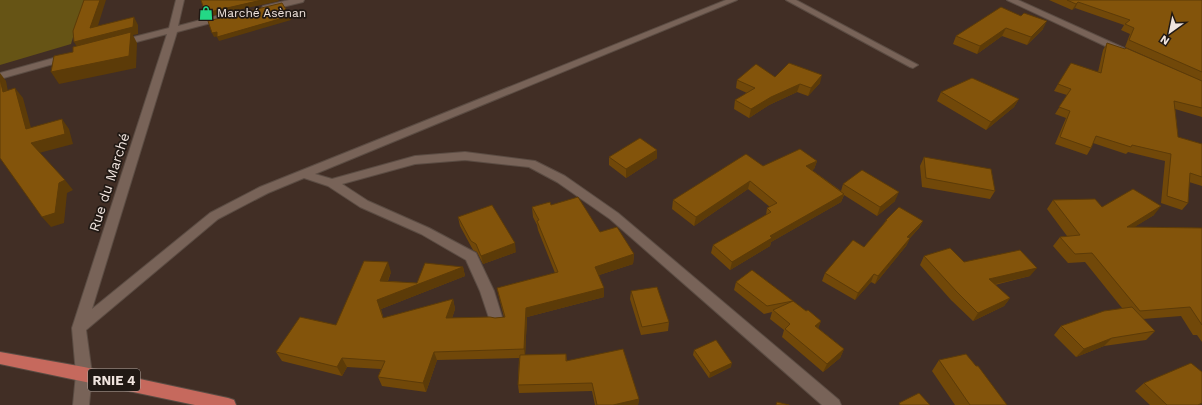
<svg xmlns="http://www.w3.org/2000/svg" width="1202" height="405" font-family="'Work Sans',sans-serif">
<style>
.green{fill:#665415}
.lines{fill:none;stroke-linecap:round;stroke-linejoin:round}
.minor-casing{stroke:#5b4c43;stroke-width:2}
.tertiary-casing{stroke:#5b4c43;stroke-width:2}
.primary-casing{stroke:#5b4c43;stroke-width:2}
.minor{fill:#786358;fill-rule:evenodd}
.tertiary{fill:#786358;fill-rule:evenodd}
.primary{fill:#c6695d;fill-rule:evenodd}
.wall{fill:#714809}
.shaded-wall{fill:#5c3b08}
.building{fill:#83540b;stroke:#5c3b08}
.labels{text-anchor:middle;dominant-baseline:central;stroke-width:3.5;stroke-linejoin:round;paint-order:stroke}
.far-poi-label{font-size:12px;fill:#f0e4de;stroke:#211914;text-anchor:start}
.shield{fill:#211914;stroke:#b2a7a1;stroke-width:1}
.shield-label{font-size:13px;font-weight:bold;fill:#f0e4de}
.street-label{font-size:14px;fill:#f0e4de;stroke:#211914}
</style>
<rect width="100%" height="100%" fill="#412e25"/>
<path class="green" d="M0 0H84L71 44 0 65Z"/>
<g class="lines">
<defs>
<path id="minor" d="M176 0H184L178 26 223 14 227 17 226 19 177 32 92 309 210 213 260 187 726 0H737L315 174 332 179 415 156 465 152 535 161 565 176 618 213 839 400 841 405H822L610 219 557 182 529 167 465 160 415 164 342 184 368 201 429 228 476 253 494 291 503 320 501 324 496 326 491 324 480 291 466 260 421 234 360 207 328 186 304 178 268 193 218 219 86 330 92 374 89 379 84 381 79 379 76 374 72 328 167 34 121 46 116 43 118 41 169 28Z
M289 0H304L303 2 266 11 262 8 263 6Z
M786 0H796L918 65 913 68 910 67Z
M1007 0H1018L1124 48 1126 50 1124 52H1118Z
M68 54 71 55 73 57 71 59 0 79V73Z"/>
<path id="tertiary" d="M84 367 89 369 92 374 89 405H73L76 374 79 369Z"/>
<path id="primary" d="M0 352 84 367 228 398 234 400 236 405H195L0 364Z"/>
</defs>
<use href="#minor" class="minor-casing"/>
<use href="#tertiary" class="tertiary-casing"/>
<use href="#primary" class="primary-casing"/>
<use href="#minor" class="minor"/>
<use href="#tertiary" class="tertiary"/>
<use href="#primary" class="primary"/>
</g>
<path class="wall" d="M1049 0H1202V81L1125 47 1130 34 1121 30 1124 25 1075 8 1072 10Z
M1021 16 1043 29 1027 45 1002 36 977 54 953 44 956 36Z
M1107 43 1202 81V117L1175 109 1178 137 1202 144V186L1189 182 1188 203 1182 210 1161 203 1165 161 1128 152 1126 154 1093 143 1091 148 1087 155 1055 144 1066 118 1055 114 1067 95 1054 91 1058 84 1098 72 1103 50Z
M775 77 820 83 808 96 797 92 769 105 749 118 734 109 735 100 747 93 736 88 737 80Z
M941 92 1019 99 1014 107 986 130 937 101Z
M657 150V158L626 178 609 165V157Z
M924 157 995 191 990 199 922 187 920 166Z
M817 161 814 169 812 170 841 191 843 184 895 201 877 216 844 195 841 202 771 242 770 246 730 270 711 253 713 245 766 215 767 208 770 207 748 189 694 226 672 209 673 200 763 166Z
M1053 200 1154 215 1134 227 1202 228V342L1197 335H1193L1181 316 1143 319 1155 331 1146 340 1104 346 1076 357 1054 335 1061 326 1122 308 1085 262 1068 263 1053 246 1060 237 1067 236 1047 209Z
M551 205 600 232 634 254 633 264 599 275 604 297 527 317 525 355 566 354 567 361 639 399 638 405H595L592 391 519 393 518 385 519 358 437 360 426 392 382 386 378 377 381 369 347 367 342 376 282 361 276 352 336 325 391 272 388 281 417 283 463 267 465 276 381 309 383 318 453 299 455 309 452 318H495L504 317 499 297 497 288 555 273 538 230 537 225 533 217 532 207Z
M458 217 516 252 483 264 477 252 473 250 460 226Z
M886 220 923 221 919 228 910 238 906 246 875 284 871 282 855 300 822 281 825 273 864 247 883 225Z
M924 256 964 262 1030 276 995 285 1010 298 1004 306 973 321 951 300 920 265Z
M752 270 806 311 821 321 818 328 844 349 840 358 823 372 782 337 784 330 770 319 772 312 764 314 734 290 736 282Z
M631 291 669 322 668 331 641 335 630 299Z
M694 350 731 367 709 378 693 355Z
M939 360 976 366 1007 405H955L932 371Z
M1144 383 1202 405H1150L1135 391Z"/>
<path class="shaded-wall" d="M100 0H106L95 35 90 28Z
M262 0H278L279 1 207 17 205 13Z
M1078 2 1075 8 1072 10 1076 4Z
M290 16 291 20 219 41 217 37Z
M134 17 138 25V34L133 35 137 43 136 68 59 84 51 72 79 50 74 42Z
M1047 21 1043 29 1027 45 1031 37Z
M1006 28 1002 36 977 54 980 46Z
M217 32 219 36 214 37 212 33Z
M0 73 6 81 10 102 3 92 0 79Z
M822 75 820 83 808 96 811 88Z
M800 84 797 92 769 105 749 118 751 109 771 97Z
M15 88 23 98 34 139 26 129Z
M1019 99 1014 107 986 130 991 122Z
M62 119 69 129 73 144 39 153 31 143Z
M657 150V158L626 178V169Z
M817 161 814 169 804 174 806 166Z
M65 180 73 190 67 193 64 223 51 227 42 217 59 183Z
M750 181 748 189 694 226 696 217Z
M899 192 895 201 877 216 880 207Z
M844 194 841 202 771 242 770 246 730 270 732 262 770 236Z
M1161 206 1154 215 1120 236 1127 227Z
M923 221 919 228 904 244 907 237Z
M910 238 906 246 875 284 878 276Z
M515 243 516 252 483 264 481 256Z
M634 254 633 264 596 276 595 267Z
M388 262 391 272 384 290 380 281Z
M463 267 465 276 381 309 386 327 377 300Z
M1037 268 1030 276 983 287 989 279Z
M874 274 871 282 855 300 858 293Z
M604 288V297L527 317 525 358 524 349 526 308Z
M1010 298 1004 306 973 321 978 313Z
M453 299 455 309 449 327 446 318Z
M821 321 818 329 815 326Z
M1112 338 1104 346 1076 357 1084 349Z
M844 349 840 358 823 372 827 364Z
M434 352 437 360 426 392 423 383Z
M342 358 347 367 342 376 337 367Z
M732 363 731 367 709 378 710 373Z
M639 399 638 405H613Z"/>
<path class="building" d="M84 0H100L90 28 134 17 133 27 74 42 73 31Z
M201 0H262L205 13Z
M1067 0H1202V72L1129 40 1134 28 1125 24 1130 20 1078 2 1076 4Z
M282 3 290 16 217 37V32L212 33 208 21Z
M1001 7 1021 16 1024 13 1047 21 1031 37 1006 28 980 46 956 36Z
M131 32 129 56 51 72 54 56 73 52V47Z
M1107 43 1125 49 1126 48 1202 81V108L1174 101 1178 137 1202 144V177L1190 173 1188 203 1167 196 1171 154 1132 145 1131 147 1096 136 1091 148 1060 137 1070 111 1059 107 1071 89 1058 84 1071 63 1101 73Z
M789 63 822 75 811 88 800 84 771 97 751 109 735 100 755 88 737 80 756 64 775 77Z
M972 78 1019 99 991 122 941 92Z
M0 79 3 92 15 88 26 129 62 119 65 134 31 143 65 180 59 183 55 213 42 217 0 158Z
M640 138 657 150 626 169 609 157Z
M800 149 817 161 806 166 844 194 770 236 772 238 732 262 713 245 771 212 767 208 777 203 750 181 696 217 673 200 746 154 763 166Z
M924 157 991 169 995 191 926 178Z
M862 170 899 192 880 207 843 184Z
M1133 189 1161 206 1127 227 1202 228V325L1190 307 1140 311 1092 253 1075 254 1060 237 1080 235 1053 200 1095 199 1102 207Z
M578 197 600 232 617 227 634 254 595 267 604 288 526 308 524 349 434 352 423 383 378 377 385 361 342 358 337 367 276 352 300 317 336 325 364 261 388 262 380 281 417 283 425 263 463 267 377 300 383 318 453 299 446 318 490 317 495 318 505 317 497 288 558 272 537 221 539 220 532 207 550 202 551 205Z
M492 205 515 243 481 256 476 244 471 241 458 217Z
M899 207 923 221 907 237 910 238 878 276 874 274 858 293 825 273 853 240 864 247 887 220H886Z
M950 248 964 262 1020 250 1037 268 989 279 1010 298 978 313 956 291 924 256Z
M752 270 793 301 767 306 736 282Z
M657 287 669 322 642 327 631 291Z
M793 301 806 311 808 310 821 321 815 326 844 349 827 364 785 329 790 324 773 310Z
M1132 307 1155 331 1112 338 1084 349 1061 326 1104 311Z
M716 340 732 363 710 373 694 350Z
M623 349 639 399 613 405H597L592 383 518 385 520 355 566 354V361Z
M966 354 976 366H978L1007 405H970L939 360Z
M1191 363 1202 372V403L1198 405H1167L1144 383Z
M919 393 930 405H900L899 403Z
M777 402 789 405H776Z"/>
<defs>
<symbol id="shop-bare" viewBox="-9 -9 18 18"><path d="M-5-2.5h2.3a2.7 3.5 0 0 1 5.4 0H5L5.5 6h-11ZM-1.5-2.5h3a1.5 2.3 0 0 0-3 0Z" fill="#24d886" stroke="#211914" stroke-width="2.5" paint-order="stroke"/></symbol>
</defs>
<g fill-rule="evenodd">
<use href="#shop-bare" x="196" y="3" width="20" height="20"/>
</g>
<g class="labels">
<g class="far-poi-label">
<text x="217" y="13">Marché Asènan</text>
</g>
<rect class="shield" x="88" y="369" width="52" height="22" rx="3"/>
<g class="shield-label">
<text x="114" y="380">RNIE 4</text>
</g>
<g class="street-label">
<text transform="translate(109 182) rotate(-72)">Rue du Marché</text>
</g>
</g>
<g transform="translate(1170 32) rotate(213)" stroke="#211914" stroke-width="3" paint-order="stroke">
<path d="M0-3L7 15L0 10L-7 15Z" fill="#f0e4de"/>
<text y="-6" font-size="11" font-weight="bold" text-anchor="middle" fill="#f0e4de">N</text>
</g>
</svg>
